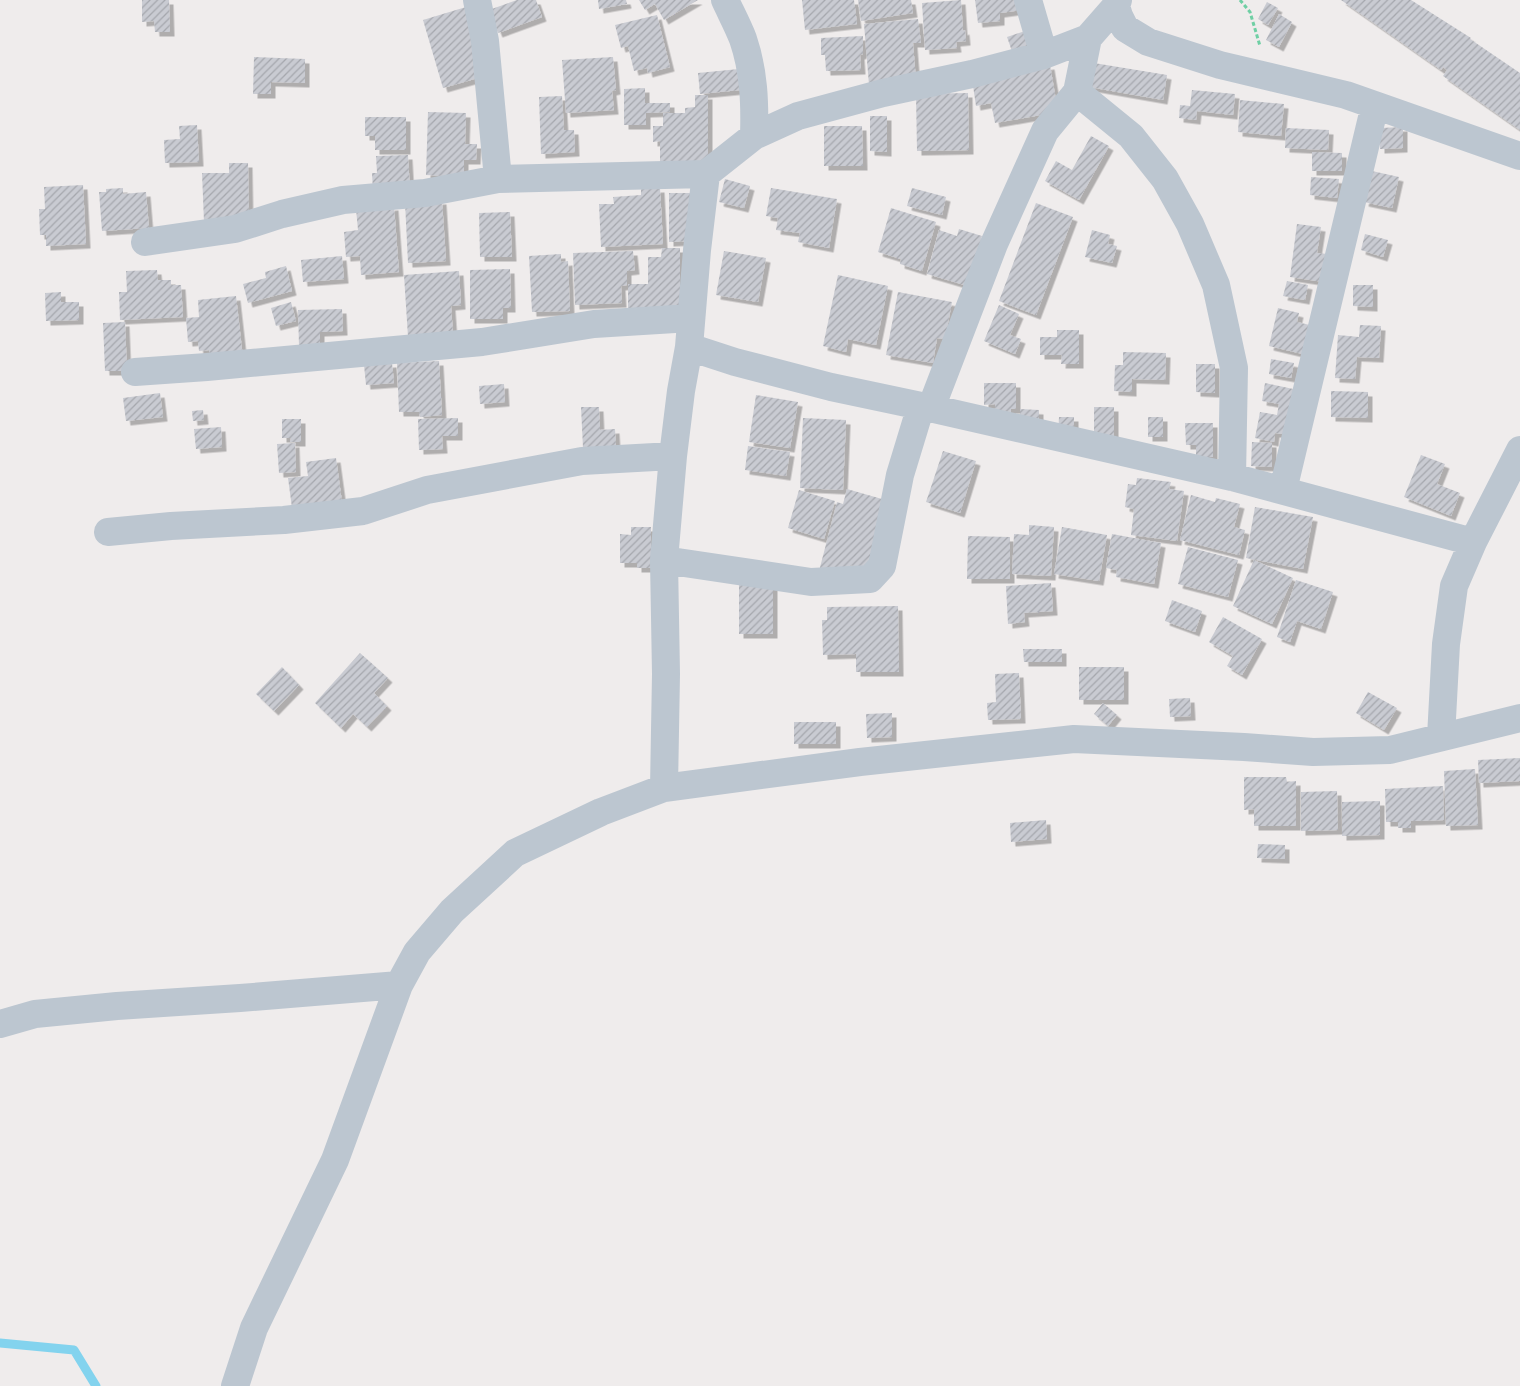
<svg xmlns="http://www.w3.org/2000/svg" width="1520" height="1386" font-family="'Nunito Sans',sans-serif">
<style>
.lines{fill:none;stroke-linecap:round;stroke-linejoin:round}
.stream{stroke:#83d3ee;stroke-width:9}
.building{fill:url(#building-hatch);filter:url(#shadow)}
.path{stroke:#6fcfa4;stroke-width:3;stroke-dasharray:4 2.5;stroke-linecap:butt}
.minor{stroke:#bcc6d0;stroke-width:28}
</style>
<defs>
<pattern id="building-hatch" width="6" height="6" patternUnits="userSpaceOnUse" patternTransform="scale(1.25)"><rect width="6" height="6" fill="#c9cbd2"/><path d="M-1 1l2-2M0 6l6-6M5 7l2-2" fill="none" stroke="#a5a7ad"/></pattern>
<filter id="shadow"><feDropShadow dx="4.5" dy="4.5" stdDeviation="0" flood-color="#0004"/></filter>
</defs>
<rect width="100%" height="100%" fill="#efecec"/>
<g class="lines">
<path class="stream" d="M0 1343 74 1350 96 1386"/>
</g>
<path class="building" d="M142 0H169L170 32H155L154 21 142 22Z
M517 0H536L542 17 498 33 489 10Z
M598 0H626L627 4 599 9Z
M639 0H698L664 20 655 4 645 10Z
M802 0H854L857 24 805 30Z
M858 0H911L913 13 861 21Z
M961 0 963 31 965 30 966 41 956 42 957 48 925 50 922 3Z
M975 0H1020L1021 10 1000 13V21L978 23Z
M1341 0H1411L1471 38 1470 39 1520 73V130L1443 76 1447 70 1443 67 1441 70Z
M1267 2 1278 8 1268 25 1258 19Z
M466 7 485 76 443 88 423 20Z
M1279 14 1292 22 1279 47 1266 40Z
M657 15 670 67 648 73 647 68 634 71 628 46 621 48 615 25Z
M918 19 921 43H913L916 81 869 85 864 24Z
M1025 31 1035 39 1015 60 1007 37Z
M863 36V54L860 55 861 70 826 71 825 55H821V38Z
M254 57 305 59V83L271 82V94H253Z
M613 57 616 90 612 91 614 110 566 113 562 60Z
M1094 63 1167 75 1163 100 1089 87Z
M1050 65 1058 112 995 123 991 103 976 106 972 79Z
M739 69 740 90 700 94 698 73Z
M645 88V103H670V112L646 113V125H624V89Z
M1192 90 1235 94 1233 115 1197 111 1196 120 1179 118 1180 105 1190 106Z
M968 93 969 150 917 151 916 94Z
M695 95H708V166H660V141L653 142V126H663V113H685V108L695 107Z
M562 96 564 130H574L575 152 541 154 539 97Z
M1240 100 1284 104 1281 136 1238 132Z
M428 112 466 113 465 144H477L476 160H464V177L426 175Z
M870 116H887V152L870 151Z
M365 117H406V150H375V136H365Z
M197 125 199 162 165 163 164 140 180 139 179 126Z
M824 126H862L863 166H824Z
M1403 127V148L1380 149V128Z
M1286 128 1329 130 1328 150 1285 148Z
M1091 136 1109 146 1079 200 1045 181 1056 161 1072 170Z
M1312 152 1342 153V171H1312Z
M408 155 410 190 373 192 372 173H377L376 156Z
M229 163H248L249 221 204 222 202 173H229Z
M1372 171 1399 177 1392 208 1364 202Z
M1311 177 1339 179 1337 198 1310 195Z
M725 179 750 186 744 208 719 202Z
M83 185 86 244 46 246V235H40L39 209H45L44 187Z
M123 188V194L146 192 149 228 102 231 99 192H106V189Z
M660 188 663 244 601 247 599 204H614L613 197 641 195V189Z
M771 188 837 199 829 248 798 242 800 233 776 230 778 218 766 216Z
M912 188 946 197 942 215 907 206Z
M669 193H690L691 241 669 242Z
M442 200 446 261 408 263 405 202Z
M1036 203 1073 217 1036 315 999 301Z
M394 206 399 272 361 275 360 256 346 257 344 232 358 230 356 209Z
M891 208 936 222 922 271 900 264 901 259 878 252Z
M510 212 512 257H480L479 213Z
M1297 224 1321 227 1317 253 1328 254 1324 282 1290 277Z
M959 229 982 236 968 286 927 274 939 230 957 236Z
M1092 230 1110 235 1108 244 1117 246 1112 263 1085 257Z
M1365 234 1388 240 1383 257 1361 250Z
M662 248H680V313H628V284H648V257H661Z
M633 251 635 270 627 271V285L621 286 622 303 575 305 573 253Z
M724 251 766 258 758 302 716 295Z
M561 254V262L568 261 570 311 532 312 529 256Z
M342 256 344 279 303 282 301 260Z
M286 266 292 291 248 303 243 284 266 278 265 272Z
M510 269 511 308H503V319H470V270Z
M157 270 158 280H171V285H181L183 317 120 320 119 292H127L126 271Z
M459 271 461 305 451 306 453 334 408 337 404 275Z
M838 275 888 286 876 345 848 339 846 352 823 346Z
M1287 281 1308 285 1305 300 1283 296Z
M1353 285H1373V307L1353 306Z
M61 292V302H79V320L46 321 45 293Z
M898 292 952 302 945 339 937 338 933 363 886 355Z
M236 296 243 358 210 362 209 350 199 351 198 341 188 342 186 318 199 317 198 300Z
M291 302 296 321 276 326 271 308Z
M999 305 1019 314 1010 335 1021 339 1015 354 984 341Z
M1278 308 1299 313 1297 322 1314 326 1307 355 1269 346Z
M342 309 343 331 320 332V345L299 346 298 310Z
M125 322 127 371H105L103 323Z
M1360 325 1381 326 1379 358 1357 357 1355 379 1335 378 1338 335 1359 337Z
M1057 330H1079V364H1061L1062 355H1040V337H1057Z
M1123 352 1166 353 1165 380 1132 379V392L1114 391 1115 365H1123Z
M1271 359 1294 363 1291 378 1269 374Z
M439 361 442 415 420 417 419 412H399L397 363Z
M392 363 394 383 366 385 364 365Z
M1196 364H1215V393L1196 392Z
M984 383H1016V409H1011V422H996L995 404 984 405Z
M1265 383 1298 390 1289 435 1275 433 1274 442 1255 438 1260 412 1277 415 1279 404 1262 401Z
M504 384 505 402 480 404 479 386Z
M1331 391 1368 392V418L1331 417Z
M160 393 163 417 126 421 123 398Z
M756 395 798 402 790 448 749 442Z
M581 407H599L600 430 615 429 616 446 583 448Z
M1094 407H1114V443H1094Z
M1020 409 1039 410V427H1020Z
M203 410 204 420 193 421 192 411Z
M1059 417H1074V436H1058Z
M1148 417H1163V437H1148Z
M458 418V436H442L443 449 419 450 418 419Z
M803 418 846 420 843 490 800 488Z
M282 419H301V442H290L291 438H282Z
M1185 423H1213V457H1196V445H1186Z
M221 427 222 447 196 449 194 429Z
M1252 442 1272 443V467L1251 466Z
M295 443 296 472 279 473 277 444Z
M748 446 790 452 786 476 745 470Z
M943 451 976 461 960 513 926 502Z
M1421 455 1445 464 1437 484 1460 493 1451 516 1404 497Z
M336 458 342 502 292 508 288 478 308 476 306 462Z
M1137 478 1171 482 1169 489 1184 491 1177 541 1131 535 1134 509 1125 507 1128 484 1136 485Z
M847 489 889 501 870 571 851 565 849 571 837 567 833 579 818 575 837 502 843 504Z
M799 490 835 501 824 539 788 528Z
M1191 495 1215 502 1216 498 1240 504 1234 527 1245 530 1239 555 1180 540Z
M1255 507 1313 517 1303 569 1246 558Z
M1029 525 1054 527 1051 576 1012 574 1014 534 1029 535Z
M631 527H651V568H637V563H620V534L631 535Z
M1062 527 1107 535 1099 581 1054 574Z
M1112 534 1161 543 1154 584 1116 577 1117 570 1106 568Z
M968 536 1010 537V579H967Z
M1188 547 1238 560 1228 597 1178 584Z
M1254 560 1293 578 1272 624 1233 606Z
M739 580H773V634H739Z
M1296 580 1333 592 1321 629 1297 621 1290 642 1277 637Z
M1051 583 1053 611 1024 613 1025 622 1008 624 1006 586Z
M1172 600 1202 611 1195 632 1165 621Z
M898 606 899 672H856V654L823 655 822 620H827V607Z
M1223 617 1262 639 1242 675 1227 666 1233 656 1209 642Z
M1023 649H1062V662H1024Z
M360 653 388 678 374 693 387 706 367 727 353 714 341 728 315 703Z
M282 667 299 685 274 711 256 694Z
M1079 667H1124V700H1079Z
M1019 673 1021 719 988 720 987 703 996 702 995 674Z
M1368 692 1397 708 1384 730 1356 713Z
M1190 698 1191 716 1170 717 1169 699Z
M1103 703 1117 715 1108 726 1094 714Z
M892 713V737L867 738 866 714Z
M794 722H836V744H794Z
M1520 758V781L1479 783 1478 760Z
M1475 769 1478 825 1446 826 1444 771Z
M1244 777H1286L1287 782 1296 781V826H1254V809L1244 810Z
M1443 786 1444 820 1411 821V828H1398V822H1386L1385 789Z
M1337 791 1338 830 1301 831V792Z
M1380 801V835L1342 836V802Z
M1046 820 1047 839 1011 842 1010 823Z
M1258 844 1285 845V859L1257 858Z"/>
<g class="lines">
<path class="path" d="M1240 0 1250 12 1260 46"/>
<path class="minor" d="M477 0 485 41 498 179
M1028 0 1044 55
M1118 0 1116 6 1119 16 1125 28 1148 42 1220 65 1346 95 1520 156
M1077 92 1131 136 1165 179 1190 224 1216 285 1234 368 1232 477
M754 136 798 116 883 93 972 74 1044 55 1088 38
M145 242 235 229 282 214 343 200 425 193 498 179 706 174
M689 347 735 362 831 387 921 406 1232 477 1473 542
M135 372 207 367 482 342 594 324 691 318
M931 408 994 244 1045 131 1077 92 1088 38 1116 6
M1283 490 1375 105
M108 532 171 526 284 520 363 511 427 490 582 461 673 456
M664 560 811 582 870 579 882 566 900 475 921 406
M1441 737 1446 644 1454 586 1473 542 1520 450
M664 788 666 674 664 560 673 456 681 391 689 347 697 250 706 174 754 136C755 103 754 71 743 39 738 26 731 13 725 0
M0 1024 35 1014 117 1006 240 998 399 985
M235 1386 254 1328 335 1160 399 985 417 952 452 911 515 853 601 812 664 788 860 762 1074 739 1244 747 1313 752 1390 750 1520 718"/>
</g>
</svg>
